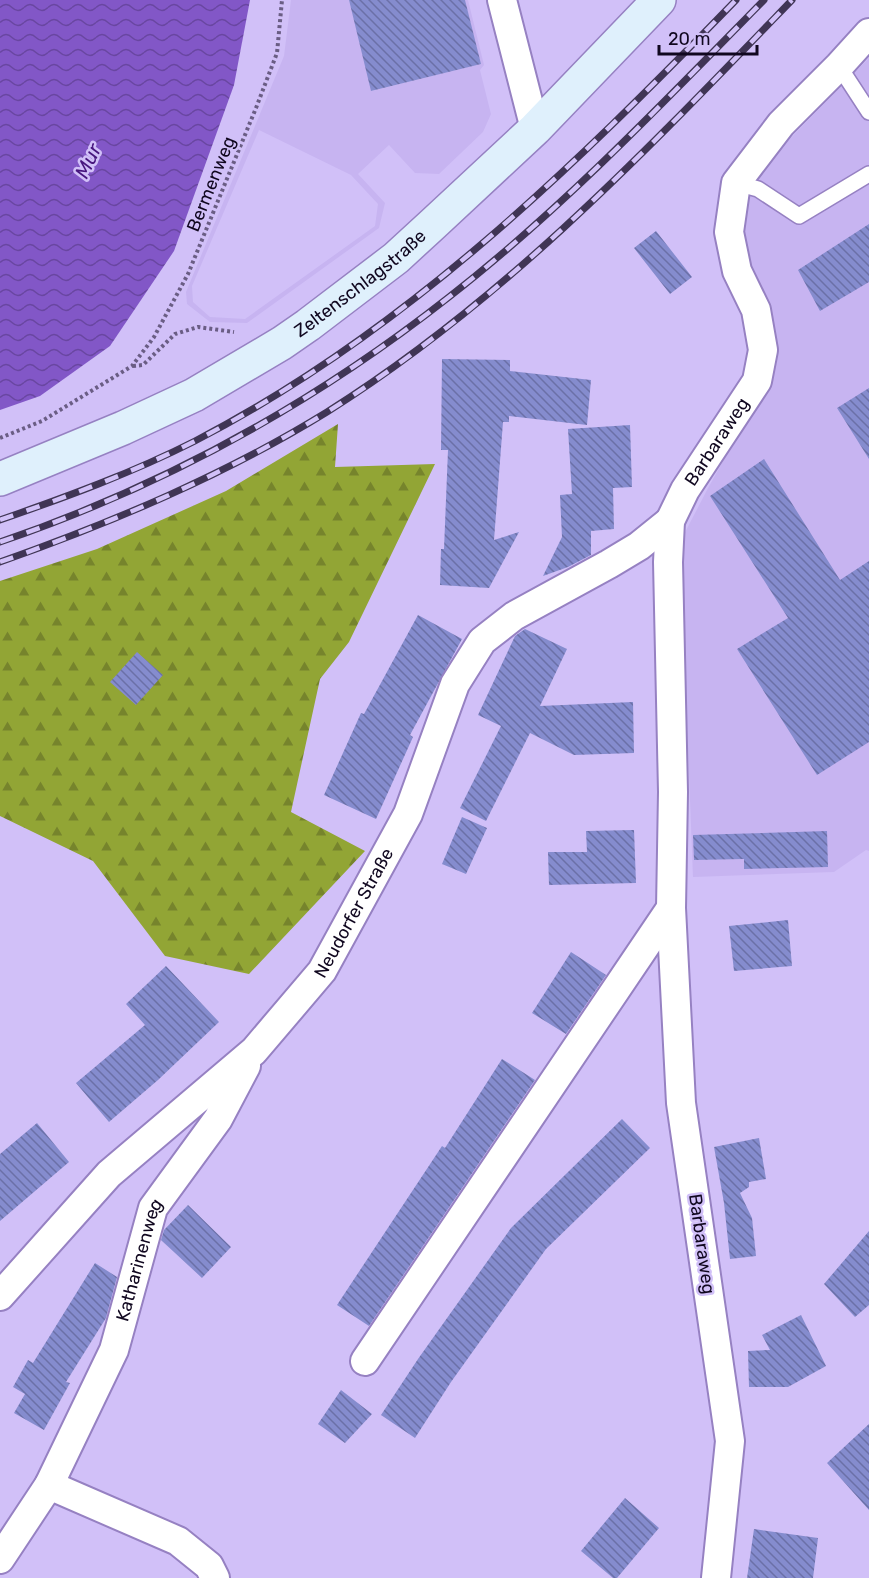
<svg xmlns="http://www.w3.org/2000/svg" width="869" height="1578" font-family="Rubik,sans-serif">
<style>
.built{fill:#c7b4f1;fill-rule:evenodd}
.forest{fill:url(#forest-firs)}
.water{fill:url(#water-waves)}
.building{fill:url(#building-back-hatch)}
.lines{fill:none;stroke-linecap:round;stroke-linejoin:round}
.service-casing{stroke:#9681c2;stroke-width:18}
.minor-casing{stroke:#9681c2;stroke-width:32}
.secondary-casing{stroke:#9681c2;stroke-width:36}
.path{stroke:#6a5d84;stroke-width:4;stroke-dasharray:3 3;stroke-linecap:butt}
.service{stroke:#fff;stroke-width:15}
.minor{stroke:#fff;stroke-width:28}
.secondary{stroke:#dff0fc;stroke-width:33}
.rail-casing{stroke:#403555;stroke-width:7}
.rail{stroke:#d1c0f8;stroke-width:4.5;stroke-dasharray:14;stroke-linecap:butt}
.labels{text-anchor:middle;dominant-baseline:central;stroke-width:5;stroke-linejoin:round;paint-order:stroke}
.street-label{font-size:18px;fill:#10071f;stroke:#d1c0f8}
.water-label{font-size:20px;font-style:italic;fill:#47167e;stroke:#d1c0f8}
</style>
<defs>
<pattern id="forest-firs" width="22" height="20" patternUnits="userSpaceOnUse" patternTransform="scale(1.5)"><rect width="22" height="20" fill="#92a535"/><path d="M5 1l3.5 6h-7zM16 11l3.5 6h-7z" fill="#76842c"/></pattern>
<pattern id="water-waves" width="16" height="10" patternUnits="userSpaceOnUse" patternTransform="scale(1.5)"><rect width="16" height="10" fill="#8257c7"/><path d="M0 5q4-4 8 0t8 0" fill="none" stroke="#6946a1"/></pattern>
<pattern id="building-back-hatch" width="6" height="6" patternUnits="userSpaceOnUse" patternTransform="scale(1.5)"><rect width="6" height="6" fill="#858cce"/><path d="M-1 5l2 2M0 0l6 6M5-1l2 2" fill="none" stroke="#6b70a7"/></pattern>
</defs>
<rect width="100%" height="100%" fill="#d1c0f8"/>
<path class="built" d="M291 0H349L372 91 480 64 465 0H468L484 65 480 70 491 114 483 132 439 174 415 173 389 145 358 174 385 203 379 228 247 323 210 322 187 304 186 292 284 56ZM259 130 351 175 378 204 375 226 245 319 210 317 193 302 192 286Z
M869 58V851L866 850 834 872 693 877 680 542 707 490 776 366 772 316 744 247 741 189Z"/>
<path class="forest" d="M338 424 335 467 435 464 349 642 320 679 291 812 365 851 249 974 165 956 93 861 0 816V581L97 549 226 491Z"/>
<path class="water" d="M0 0H250L234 85 174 251 110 346 40 396 0 410Z"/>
<path class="building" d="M349 0H465L481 64 371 91Z
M869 224V282L820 311 798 270Z
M656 231 692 277 670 294 634 248Z
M442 359 510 360V371L591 380 587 425 509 416V422H503L494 540 519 532 489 588 440 585 441 549H444L448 450H441Z
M869 388V459L837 408Z
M630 425 632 487 613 488 614 529 591 531V555L568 567 543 576 562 537 560 495 572 494 568 429Z
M764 459 840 580 869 561V742L817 775 737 649 788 618 710 496Z
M418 615 462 639 410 735 413 737 376 819 324 795 361 713 364 714Z
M525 629 567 649 540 706 633 702 634 753 574 755 530 733 486 821 460 808 501 726 478 715 515 636Z
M137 652 163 675 136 705 110 682Z
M462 817 487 828 466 874 442 864Z
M634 830 636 883 549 885 548 852H587L586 831Z
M827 831 828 867 744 869V859L694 860 693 835Z
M788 920 792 966 734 971 729 926Z
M571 952 606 975 566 1034 532 1013Z
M166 966 219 1022 158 1080 109 1122 76 1083 145 1025 126 1004Z
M502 1059 535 1080 369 1326 337 1305 442 1146 445 1148Z
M622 1119 650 1148 546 1249 451 1382 415 1438 381 1415 418 1359 511 1228Z
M37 1123 69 1162 0 1221V1154Z
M759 1138 766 1179 749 1182V1187L740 1193 752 1218 756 1256 730 1259 724 1203 714 1147Z
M188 1205 231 1247 202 1278 161 1240 164 1230Z
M869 1231V1305L855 1317 824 1284Z
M95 1263 117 1277 106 1318 66 1382 70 1383 44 1430 14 1413 25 1394 13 1387 28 1360 33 1363Z
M801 1315 826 1366 788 1387H749L748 1351 770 1350 762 1335Z
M341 1390 372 1414 345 1443 318 1424Z
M869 1424V1510L827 1463Z
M625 1498 659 1528 617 1578H613L581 1551Z
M754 1529 818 1538 813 1578H747Z"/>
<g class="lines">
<defs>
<path id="service" d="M839 66 869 112
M736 183 758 189 799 216 869 174"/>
<g id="minor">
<path d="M502 0 535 129"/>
<path id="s1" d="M0 1296 109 1174 254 1051 322 971 408 814 455 684 482 641 514 616 609 564 639 546 670 521"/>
<path d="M365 1361 671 908"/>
<path d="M49 1485 178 1541 209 1566 215 1578"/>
<path id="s2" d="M0 1559 49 1485 114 1350 153 1208 218 1119 246 1066"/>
<path id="s3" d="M716 1578 730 1441 681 1103 671 908 673 792 668 562 670 521 685 490 757 381 763 350 756 310 737 271 729 232 736 183 781 124 839 66 869 33"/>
</g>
<g id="secondary">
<path id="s4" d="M0 479 123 428 194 395 282 343 308 325 396 258 433 224 535 129 659 0"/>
</g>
</defs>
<use href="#service" class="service-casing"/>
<use href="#minor" class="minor-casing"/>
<use href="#secondary" class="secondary-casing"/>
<path class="path" d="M133 366 143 365 175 334 198 327 234 332
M0 438 42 421 132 366 154 337 188 274 256 108 277 53 282 0"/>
<use href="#service" class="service"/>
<use href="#minor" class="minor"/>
<use href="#secondary" class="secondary"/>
<defs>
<path id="rail" d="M0 520C66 497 132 473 195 441 404 333 574 167 736 0
M0 542C164 486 313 404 449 297 563 208 663 103 764 0
M0 562C113 522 225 475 327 412 505 300 647 150 792 0"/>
</defs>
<use href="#rail" class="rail-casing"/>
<use href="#rail" class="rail"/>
</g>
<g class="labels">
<g class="street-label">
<text transform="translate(211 184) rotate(-68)">Bermenweg</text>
<text stroke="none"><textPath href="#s4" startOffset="412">Zeltenschlagstraße</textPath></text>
<text stroke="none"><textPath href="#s3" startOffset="1154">Barbaraweg</textPath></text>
<text stroke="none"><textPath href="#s1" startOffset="525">Neudorfer Straße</textPath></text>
<text transform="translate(702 1244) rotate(82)">Barbaraweg</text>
<text stroke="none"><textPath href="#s2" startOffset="332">Katharinenweg</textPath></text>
</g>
<g class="water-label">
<text transform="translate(88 161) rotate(-65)">Mur</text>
</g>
</g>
<path d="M659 45v9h98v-9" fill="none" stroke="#10071f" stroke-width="3"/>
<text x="668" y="45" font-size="18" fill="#10071f" stroke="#d1c0f8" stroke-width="4.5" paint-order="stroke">20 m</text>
</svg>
